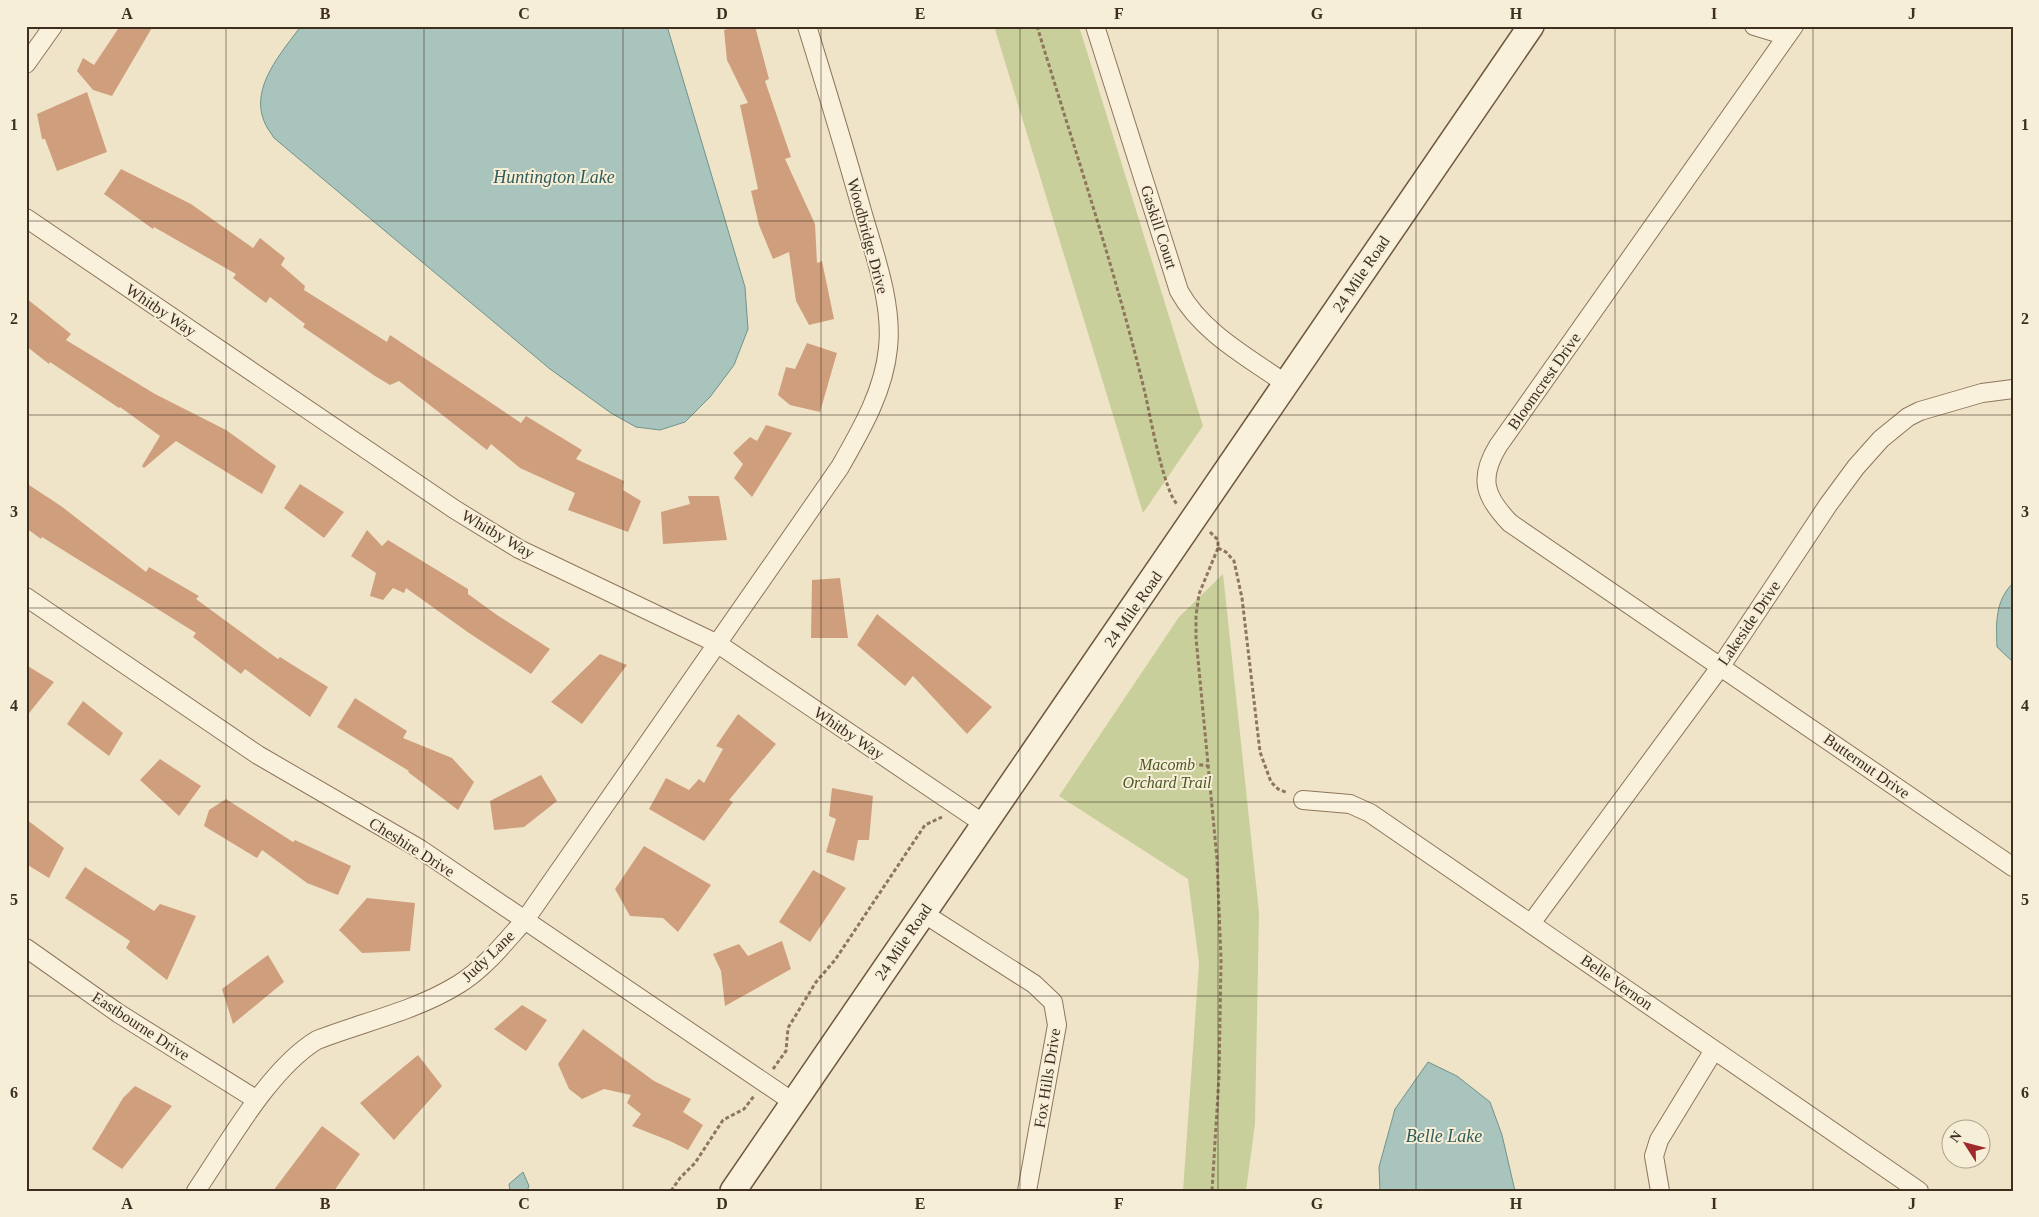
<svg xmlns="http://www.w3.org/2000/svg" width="2039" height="1217" font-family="'Times New Roman',serif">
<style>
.green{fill:#c9cf9b}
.water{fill:#a9c4bc;stroke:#6f938a}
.building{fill:#cf9f7d}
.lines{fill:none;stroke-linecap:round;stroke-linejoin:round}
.street-casing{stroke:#8d765c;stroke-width:20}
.secondary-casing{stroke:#6f573f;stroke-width:28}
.path{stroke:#8d765c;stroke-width:3;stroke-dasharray:4 2.5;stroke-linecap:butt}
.street{stroke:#faf1dc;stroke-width:18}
.secondary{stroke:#faf1dc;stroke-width:25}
.grid{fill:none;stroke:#3d2e20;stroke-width:1;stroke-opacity:0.55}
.labels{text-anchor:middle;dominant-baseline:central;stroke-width:4;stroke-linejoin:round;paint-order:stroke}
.street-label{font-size:16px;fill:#3d2e20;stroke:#f7eed8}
.park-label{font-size:16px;font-style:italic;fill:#4d5a26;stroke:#f7eed8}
.water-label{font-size:18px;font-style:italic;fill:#2f5d5a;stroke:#f7eed8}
.neatline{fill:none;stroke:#3d2e20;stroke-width:2}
.grid-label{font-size:16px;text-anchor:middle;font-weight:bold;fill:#3d2e20}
</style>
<rect width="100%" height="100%" fill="#f0e4c8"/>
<path class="green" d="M994 26H1079L1203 426 1143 513Z
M1223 574 1259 912 1255 1124 1246 1191H1183L1199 963 1188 879 1059 796 1179 617Z"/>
<path class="water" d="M301 26H667L745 287 748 329 734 365 710 397 685 422 660 430 636 427 611 413 550 369 274 138C271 133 266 127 264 121 250 87 282 52 301 26Z
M2013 583V662L1997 647C1996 623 1995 601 2013 583Z
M1428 1062 1457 1076 1490 1102 1502 1135 1515 1191H1380L1379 1167 1395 1109Z
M523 1172 529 1186 527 1191H510L509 1184Z"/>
<path class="building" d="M120 26H153L112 96 93 90 77 71 83 58 94 65Z
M739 26H755L769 79 765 81 791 157 785 159 815 224 817 263 822 261 834 319 809 325 796 301 789 252 773 259 759 225 751 191 758 189 740 105 748 103 727 60 724 30Z
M87 92 107 152 57 171 45 139H42L37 114Z
M121 169 191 204 253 248 260 238 285 258 281 265 305 286 304 290 387 342 390 335 521 423 526 416 582 450 576 459 624 481 623 490 641 501 628 532 568 510 575 493 520 468 491 444 487 450 399 381 390 385 375 376 303 327 305 324 270 297 266 303 233 278 236 274 154 227 153 229 104 194Z
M26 298 71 334 66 340 155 394 226 430 276 466 262 494 176 441 144 468 142 466 160 436 120 407 119 408 50 362 49 364 26 346Z
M807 343 837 353 820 412 790 405 778 395 786 367 795 369Z
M766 425 792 433 752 497 734 478 743 464 733 453 750 437 757 441Z
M26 483 61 506 146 572 149 567 199 596 196 599 278 659 280 657 328 687 310 717 245 669 241 674 193 637 196 633 42 537 41 539 26 528Z
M300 484 344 512 324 538 284 508Z
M688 496H719L727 540 663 544 661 512 690 504Z
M367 530 382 546 388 540 468 589V594L497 615 550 649 531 674 469 633 406 588 404 593 393 588 383 600 370 596 376 573 351 556Z
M840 578 848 638H811L812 580Z
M877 614 992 707 967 734 913 676 905 686 857 645Z
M600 654 627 665 582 724 551 702Z
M26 665 54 682 26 717Z
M355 698 407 731 403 738 452 758 474 782 458 810 408 772 409 771 337 727Z
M83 701 123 733 109 756 67 724Z
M738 714 776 744 729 800 733 802 704 841 649 809 666 778 689 790 699 779 704 783 723 749 716 746Z
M160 759 201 786 179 816 140 780Z
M541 775 557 801 524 827 494 830 490 801Z
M832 788 873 796 869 840H858L854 861 826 852 836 819 829 816Z
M226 799 293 842 295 840 351 866 338 895 307 883 262 850 257 858 204 826 209 810Z
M26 819 64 848 49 878 26 864Z
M644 846 711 885 678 932 663 918 630 916 615 889Z
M85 867 154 911 160 904 196 916 167 980 126 948 130 941 65 898Z
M813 870 846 888 810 942 779 922Z
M367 898 415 903 410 951 362 953 339 930Z
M782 941 791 969 725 1006 721 971 713 954 739 944 748 956Z
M268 955 284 982 233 1024 222 989Z
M522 1005 547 1020 526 1051 494 1029Z
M583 1029 654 1081 691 1099 683 1112 703 1125 688 1150 670 1141 632 1126 641 1114 627 1103 631 1095 604 1089 582 1099 569 1089 558 1064Z
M418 1055 442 1086 394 1140 360 1103Z
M135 1086 172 1106 122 1169 92 1149 123 1098Z
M322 1126 360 1154 334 1191H273Z"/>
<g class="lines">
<defs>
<path id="street" d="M1095 26 1179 291C1202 333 1248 357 1286 384
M1754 26 1787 36 1782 26
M1794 26 1498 446C1478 479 1485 497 1510 523L2013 867
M26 64 53 26
M26 218 454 509 519 549 718 644 984 824
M26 597 258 755 420 849 793 1102
M1303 800 1350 804 1370 813 1919 1191
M923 913 1034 984 1053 1002 1057 1025 1027 1191
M1532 922 1721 666 1828 505 1856 467 1881 439 1908 417 1920 411 1982 393 2013 389
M26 948 118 1013 257 1100
M196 1191C228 1144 269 1069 317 1040 363 1022 416 1011 459 984 485 968 505 942 525 920L840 467C861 430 884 391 888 348 893 304 874 253 862 211 845 149 826 88 807 26
M1660 1191 1654 1156 1659 1140 1714 1050"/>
<path id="secondary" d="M733 1191 1531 26"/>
</defs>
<use href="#street" class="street-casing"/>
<use href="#secondary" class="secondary-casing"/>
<path class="path" d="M1037 26C1074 148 1115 269 1145 393 1150 415 1164 493 1178 505
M1210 532 1218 540V548L1199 594 1196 616V638L1217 859 1221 960 1219 1077 1212 1191
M1218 548 1226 552 1234 561 1242 598 1260 752 1271 782 1278 789 1288 793
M1180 762 1208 766
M773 1069 786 1051 788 1028 816 982 835 960 925 825 942 817
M671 1191 680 1178 695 1163 723 1120 744 1109 754 1096"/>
<use href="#street" class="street"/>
<use href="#secondary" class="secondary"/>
</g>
<path class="grid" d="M226 26V1191M424 26V1191M623 26V1191M821 26V1191M1020 26V1191M1218 26V1191M1416 26V1191M1615 26V1191M1813 26V1191M26 221H2013M26 415H2013M26 608H2013M26 802H2013M26 996H2013"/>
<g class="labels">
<g class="street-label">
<text transform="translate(1159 227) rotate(72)">Gaskill Court</text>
<text transform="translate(868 236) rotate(75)">Woodbridge Drive</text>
<text transform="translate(1361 274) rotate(-56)">24 Mile Road</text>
<text transform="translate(161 310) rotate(34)">Whitby Way</text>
<text transform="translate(1544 381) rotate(-55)">Bloomcrest Drive</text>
<text transform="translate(498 534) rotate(30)">Whitby Way</text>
<text transform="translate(1133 609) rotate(-55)">24 Mile Road</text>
<text transform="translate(1749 623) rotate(-56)">Lakeside Drive</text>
<text transform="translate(849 733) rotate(34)">Whitby Way</text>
<text transform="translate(1867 766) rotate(35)">Butternut Drive</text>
<text transform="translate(412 847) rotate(32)">Cheshire Drive</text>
<text transform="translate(903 942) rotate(-56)">24 Mile Road</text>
<text transform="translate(488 956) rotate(-44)">Judy Lane</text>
<text transform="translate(1617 982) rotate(35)">Belle Vernon</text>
<text transform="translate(141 1026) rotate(33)">Eastbourne Drive</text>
<text transform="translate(1047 1078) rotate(-81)">Fox Hills Drive</text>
</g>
<g class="park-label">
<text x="1167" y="764">Macomb<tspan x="1167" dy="18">Orchard Trail</tspan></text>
</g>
<g class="water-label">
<text x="554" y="177">Huntington Lake</text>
<text x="1444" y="1136">Belle Lake</text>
</g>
</g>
<rect width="2039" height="1217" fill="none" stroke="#f7eed8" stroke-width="55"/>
<g transform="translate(1966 1144) rotate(306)"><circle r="24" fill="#f7eed8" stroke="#ada18e"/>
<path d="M0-4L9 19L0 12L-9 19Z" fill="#9e2a2b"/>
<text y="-8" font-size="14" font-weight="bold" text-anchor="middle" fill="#3d2e20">N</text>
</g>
<rect x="28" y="28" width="1984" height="1162" class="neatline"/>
<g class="grid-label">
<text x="127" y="19">A</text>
<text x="325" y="19">B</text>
<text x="524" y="19">C</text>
<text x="722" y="19">D</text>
<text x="920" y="19">E</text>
<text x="1119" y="19">F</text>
<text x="1317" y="19">G</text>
<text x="1516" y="19">H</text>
<text x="1714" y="19">I</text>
<text x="1912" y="19">J</text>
<text x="14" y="130">1</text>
<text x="2025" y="130">1</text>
<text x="14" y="324">2</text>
<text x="2025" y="324">2</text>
<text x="14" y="517">3</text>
<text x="2025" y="517">3</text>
<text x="14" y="711">4</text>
<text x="2025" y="711">4</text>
<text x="14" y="905">5</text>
<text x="2025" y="905">5</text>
<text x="14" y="1098">6</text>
<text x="2025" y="1098">6</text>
<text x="127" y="1209">A</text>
<text x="325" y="1209">B</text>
<text x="524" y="1209">C</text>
<text x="722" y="1209">D</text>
<text x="920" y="1209">E</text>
<text x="1119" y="1209">F</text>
<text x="1317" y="1209">G</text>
<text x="1516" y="1209">H</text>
<text x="1714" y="1209">I</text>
<text x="1912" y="1209">J</text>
</g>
</svg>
